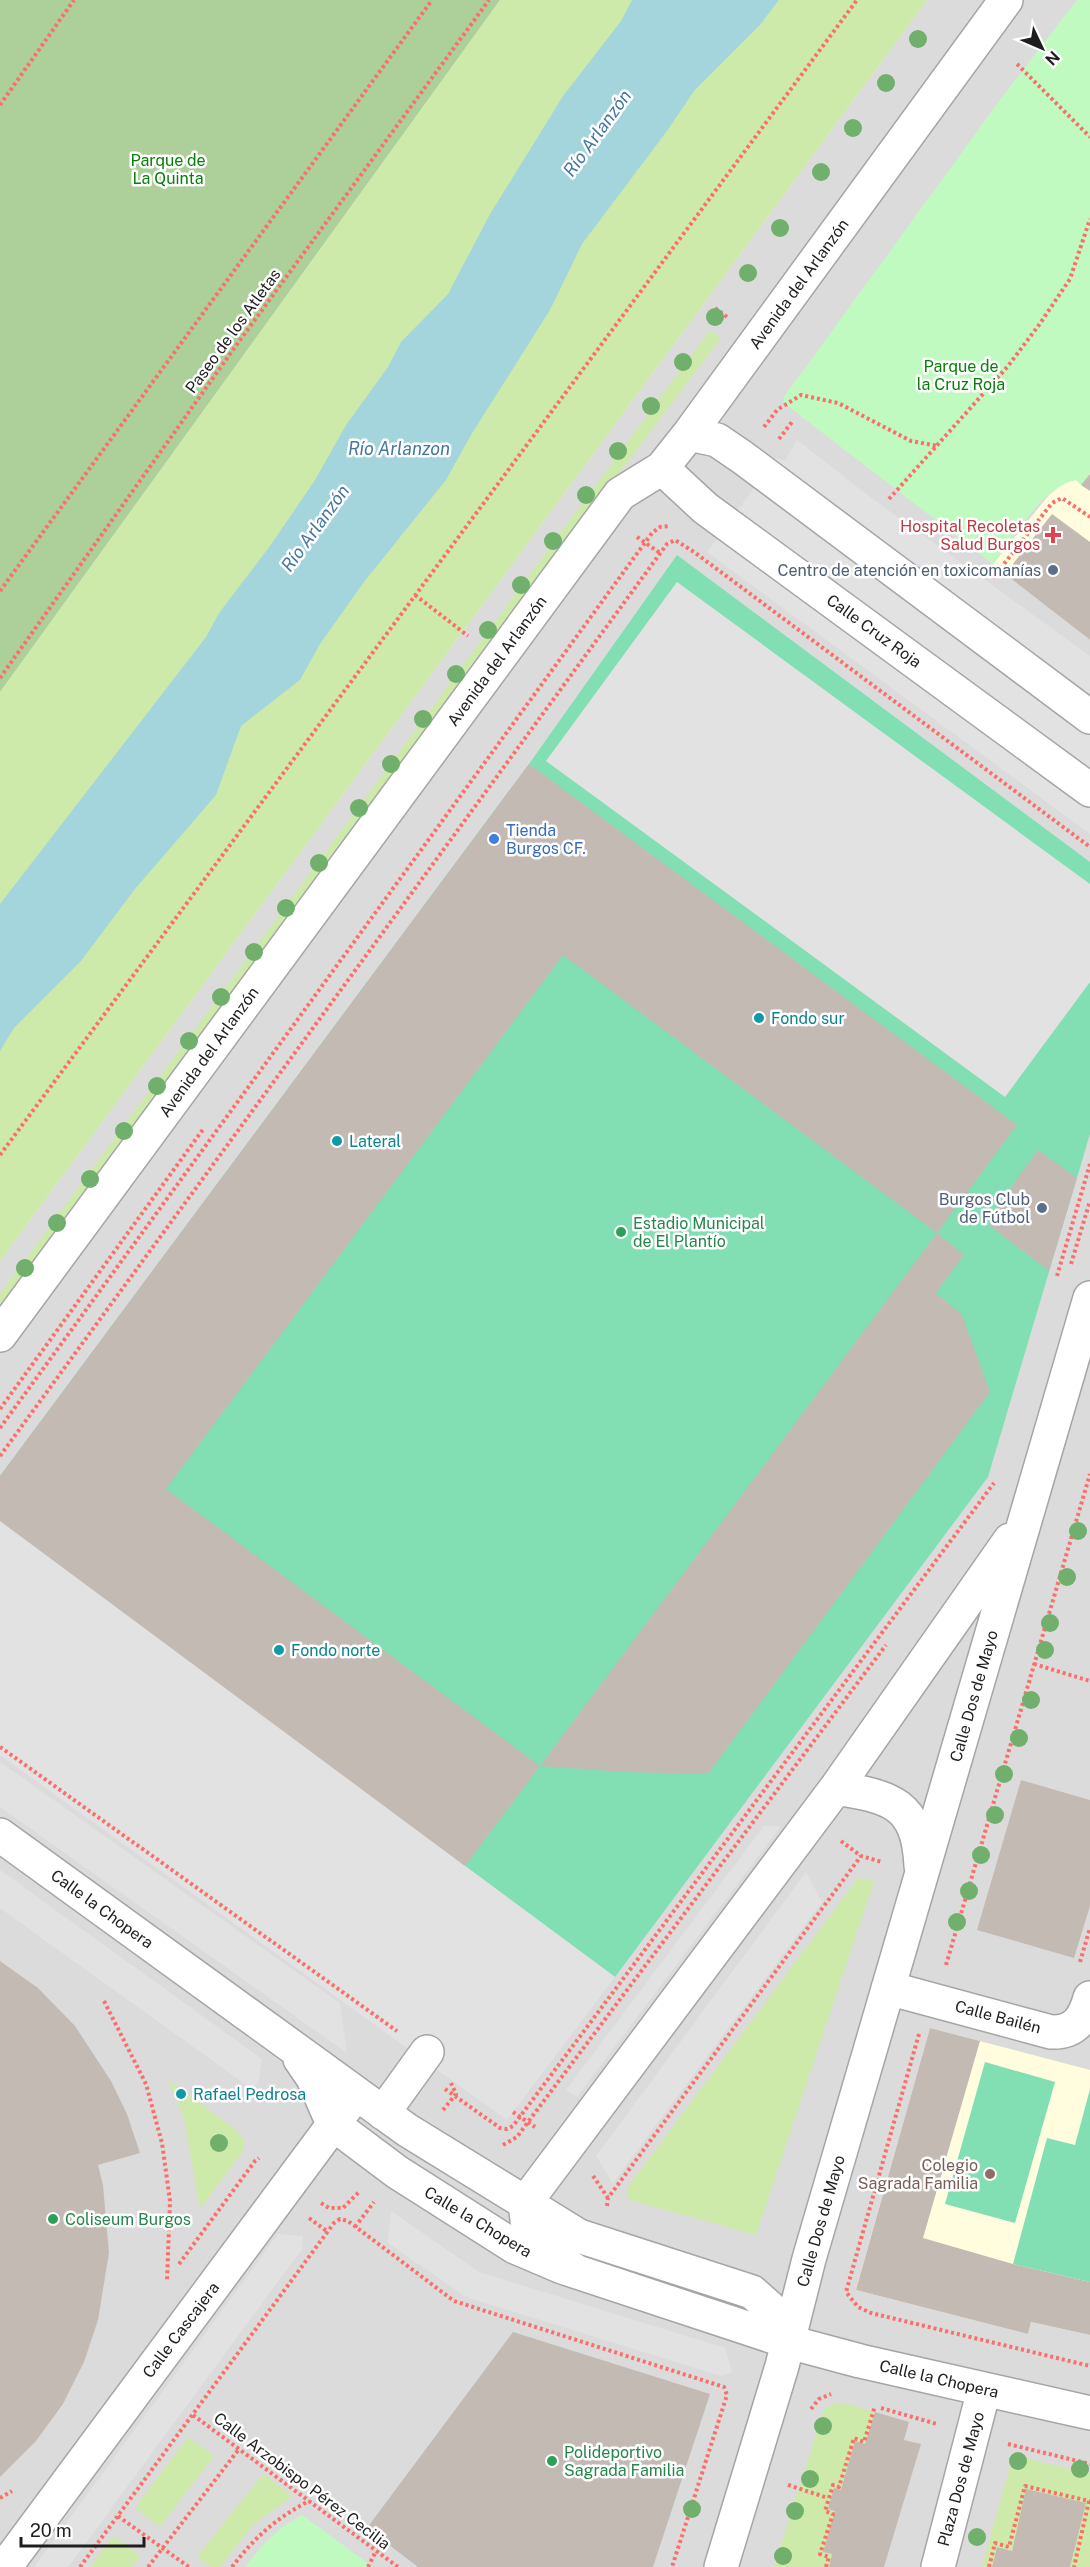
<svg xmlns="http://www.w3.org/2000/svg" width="1090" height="2567" font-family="'Public Sans',sans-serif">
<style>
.residential{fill:#dcdbdb}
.education{fill:#fffdde}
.grass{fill:#ceeaaa}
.forest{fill:#adcf99}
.park{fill:#c1fac1}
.pitch{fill:#82dfb4}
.parking{fill:#e2e2e2}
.water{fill:#a4d5dd}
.building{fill:#c4bab4}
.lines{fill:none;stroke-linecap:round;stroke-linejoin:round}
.minor-casing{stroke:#a5a5a5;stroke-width:36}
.path{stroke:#fb6e6a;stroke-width:4;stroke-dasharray:3 3;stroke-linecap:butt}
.minor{stroke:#fff;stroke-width:33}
.tree{fill:#71af6d}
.health-dot{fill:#e0444e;stroke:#fff;stroke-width:2}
.service-dot{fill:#5c6f8a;stroke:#fff;stroke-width:2}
.shop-dot{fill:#3f7fe0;stroke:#fff;stroke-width:2}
.culture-dot{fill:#0f9aa8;stroke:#fff;stroke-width:2}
.leisure-dot{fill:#2e9e5b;stroke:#fff;stroke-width:2}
.education-dot{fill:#8d6e63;stroke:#fff;stroke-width:2}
.labels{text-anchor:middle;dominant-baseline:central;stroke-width:5;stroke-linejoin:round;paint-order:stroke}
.park-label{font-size:16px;fill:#0a7e0b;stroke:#fff}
.street-label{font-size:16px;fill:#1e1e1e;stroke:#fff}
.health-label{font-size:16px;fill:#be3a42;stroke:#fff;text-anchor:end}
.service-label{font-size:16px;fill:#4e5e75;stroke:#fff;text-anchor:end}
.shop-label{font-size:16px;fill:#366cbe;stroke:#fff;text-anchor:start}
.culture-label{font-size:16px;fill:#0d838f;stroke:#fff;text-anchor:start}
.leisure-label{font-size:16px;fill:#27864d;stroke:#fff;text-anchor:start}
.education-label{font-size:16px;fill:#785e54;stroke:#fff;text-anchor:end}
.water-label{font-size:18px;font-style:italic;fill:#44789f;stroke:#fff}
</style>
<rect width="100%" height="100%" fill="#efebe4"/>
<path class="residential" d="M927 0H1090V2567H0V1261Z"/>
<path class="education" d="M1090 474V640L993 564 1049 495 1065 482 1076 480 1082 485Z
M930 2028 1090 2070V2335L1031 2322 1028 2334 856 2290Z"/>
<path class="grass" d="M500 0H927L0 1261V692Z
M710 330 721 338 608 488 0 1313V1294Z
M858 1878 874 1881 756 2235 633 2201 627 2197 628 2187Z
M168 2080 236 2130 245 2141 243 2151 200 2209 184 2118Z
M835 2403H844L875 2412 865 2444 856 2442 841 2490 834 2488 828 2509 835 2511 824 2552 832 2554 829 2567H774L824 2409Z
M188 2437 214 2456 160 2527 135 2508Z
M1013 2455 1090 2474V2567H1070L1085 2503 1027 2489 1012 2551 997 2548 992 2567H982Z
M263 2474 292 2496 253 2525 220 2567H212L197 2557Z
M113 2536 140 2556 132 2567H90Z"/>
<path class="forest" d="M0 0H500L0 692Z"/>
<path class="park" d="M1077 0H1090V474L1081 485 1076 480C1043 486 1013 538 993 564L784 403V397L1000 100Z
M302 2515 373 2567H245C262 2545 277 2528 302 2515Z"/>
<path class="pitch" d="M677 555 1090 862V1134L988 1477 615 1977 465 1866 0 1476 529 764Z
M985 2062 1055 2082 1015 2223 945 2204Z
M1090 2089V2282L1013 2264 1047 2138 1075 2145Z"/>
<path class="parking" d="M797 440 874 500 1090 656V834L707 552 776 458 785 461Z
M677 582 1090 884V982L1005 1097 546 761Z
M0 1521 615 1977 507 2120 0 1755Z
M0 1762 340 2003 347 2053 0 1807Z
M764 1826H781L577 2097 566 2090Z
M0 1870 262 2059 258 2084 249 2087 0 1908Z
M806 1872 822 1902 613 2183 596 2156Z
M391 2211 479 2272 725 2348 732 2372 721 2376 466 2297 388 2243Z
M278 2234 303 2236 302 2249 68 2567H34Z"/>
<path class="water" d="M632 0H779L760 25 694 91 667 131 582 244 550 310 471 435 446 480 364 582 320 644 300 680 241 726 216 795 135 889 81 961 14 1028 0 1051V904L206 637 219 613 270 546 315 480 346 425 388 367 401 342 448 294 490 214 563 96 621 21Z"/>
<path class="building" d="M1090 474V491L1081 485Z
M1052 514 1090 542V640L1005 574Z
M529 764 1017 1125 937 1233 563 955 166 1489 540 1766 465 1866 0 1521V1476Z
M1038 1150 1077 1178 1049 1271 990 1226 992 1214Z
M937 1233 964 1255 936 1293 962 1315 990 1392 708 1774 626 1772 540 1766Z
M1021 1780 1090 1800V1906L1074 1958 977 1930Z
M0 1961 38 1988 75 2026 111 2081 127 2114 140 2153 98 2165 103 2185 109 2253 98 2320 84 2362 63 2404 36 2441 0 2477Z
M930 2028 980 2041 923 2238 1013 2264 1090 2282V2335L1031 2322 1028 2334 856 2290Z
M513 2332 710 2394 653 2567H418L367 2528Z
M875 2412 909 2422 904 2440 921 2444 884 2567H829L832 2554 823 2552 835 2511 828 2509 834 2488 841 2490 855 2441 865 2444Z
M1026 2489 1086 2503 1070 2567H992L997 2547 1012 2551Z"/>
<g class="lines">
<defs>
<path id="minor" d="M689 434 717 440 742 457 1090 717
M662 468 705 508 1090 790
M0 1335 620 494 662 468 689 434 1006 0
M836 1788C891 1797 918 1803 921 1866
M0 1835 407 2130 579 2236 752 2292 770 2308 789 2342
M888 1988 1051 2032C1075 2033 1084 2019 1090 1998
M300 2059 313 2078 333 2124 397 2172 515 2247 562 2267 789 2342 860 2361 1090 2413
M383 2113 427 2052
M577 2272 546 2251 528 2228 525 2203 836 1788 1010 1540
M5 2567 347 2106
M721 2567 782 2366 809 2259 1090 1298
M938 2567 984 2390"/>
</defs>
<use href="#minor" class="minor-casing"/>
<path class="path" d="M1017 64 1090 137
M0 105 74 0
M715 308 727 317
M764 427 777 410 801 395 838 403 911 441 938 446
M779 439 792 422
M889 499 1008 366 1039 325 1070 279 1090 219
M637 537 660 553
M993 578 1052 503 1062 498 1090 517
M0 591 432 0
M415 595 468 636
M0 678 235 347 489 0
M0 1155 857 0
M1071 1264 1090 1201
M1057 1276 1090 1164
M0 1409 204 1128
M0 1428 652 533 660 527 670 526
M0 1456 667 544 675 540 694 552 1090 847
M1034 1664 1090 1681
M0 1747 397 2031
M841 1841 861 1856 882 1862
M1080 1962 1090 1928
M946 1965 1090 1474
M104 2001 146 2084 162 2143 170 2201 167 2281
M919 2034 846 2292 858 2307 871 2313 1090 2366
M445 2089 500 2128 507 2129 513 2126 994 1483
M443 2110 456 2094 451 2083
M513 2112 535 2127
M503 2145 517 2137 528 2122 886 1645
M593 2176 608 2198
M321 2203 329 2208H343L359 2192
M607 2206 608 2198 861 1856
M309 2218 328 2232
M355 2227 374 2202
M179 2264 255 2161 259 2158
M881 2408 937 2424
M811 2409 819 2399 831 2394
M193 2415 398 2567
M1008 2444 1090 2464
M788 2485 828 2498
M0 2498 12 2491
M118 2516 189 2567
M80 2567 334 2223 340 2219 348 2221 454 2301 724 2387 727 2395 672 2567
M148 2567 239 2449
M232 2567C255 2537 275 2519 309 2501
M368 2567 376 2551
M826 2567 829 2557 820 2554 833 2514 825 2511 833 2485 839 2487 854 2438 864 2442 875 2406
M989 2567 995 2543 1009 2547 1025 2486 1089 2501 1074 2567"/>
<use href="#minor" class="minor"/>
</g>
<g class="tree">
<circle cx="918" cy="39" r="9"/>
<circle cx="886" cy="83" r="9"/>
<circle cx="853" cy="128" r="9"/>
<circle cx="821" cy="172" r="9"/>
<circle cx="780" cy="228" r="9"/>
<circle cx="748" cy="273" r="9"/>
<circle cx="715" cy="317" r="9"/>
<circle cx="683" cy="362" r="9"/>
<circle cx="651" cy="406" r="9"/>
<circle cx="618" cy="451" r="9"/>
<circle cx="586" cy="495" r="9"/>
<circle cx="553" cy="541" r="9"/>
<circle cx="521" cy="585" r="9"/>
<circle cx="488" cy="630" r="9"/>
<circle cx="456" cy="674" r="9"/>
<circle cx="423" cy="719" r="9"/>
<circle cx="391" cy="764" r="9"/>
<circle cx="359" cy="808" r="9"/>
<circle cx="319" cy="863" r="9"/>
<circle cx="286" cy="908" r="9"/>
<circle cx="254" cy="952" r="9"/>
<circle cx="221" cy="997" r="9"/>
<circle cx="189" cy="1041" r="9"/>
<circle cx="157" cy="1086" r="9"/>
<circle cx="124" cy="1131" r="9"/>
<circle cx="90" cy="1179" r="9"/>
<circle cx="57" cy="1223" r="9"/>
<circle cx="25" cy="1268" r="9"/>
<circle cx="1078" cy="1531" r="9"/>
<circle cx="1067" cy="1577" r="9"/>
<circle cx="1050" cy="1623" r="9"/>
<circle cx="1045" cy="1650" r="9"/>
<circle cx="1031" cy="1700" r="9"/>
<circle cx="1019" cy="1738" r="9"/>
<circle cx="1004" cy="1774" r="9"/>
<circle cx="995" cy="1815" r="9"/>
<circle cx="981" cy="1855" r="9"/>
<circle cx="969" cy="1891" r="9"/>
<circle cx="957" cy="1922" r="9"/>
<circle cx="219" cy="2143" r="9"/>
<circle cx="823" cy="2426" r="9"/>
<circle cx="1018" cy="2461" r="9"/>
<circle cx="1080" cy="2469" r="9"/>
<circle cx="810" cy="2479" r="9"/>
<circle cx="692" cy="2509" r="9"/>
<circle cx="795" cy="2511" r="9"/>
<circle cx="977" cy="2537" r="9"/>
<circle cx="783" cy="2556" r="9"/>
</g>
<path class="health-dot" d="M1050 526h6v6h6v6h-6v6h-6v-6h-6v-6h6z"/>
<g class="service-dot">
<circle cx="1053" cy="570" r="6"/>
<circle cx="1042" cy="1208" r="6"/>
</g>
<circle class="shop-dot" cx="494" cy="839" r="6"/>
<g class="culture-dot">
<circle cx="759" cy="1018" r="6"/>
<circle cx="337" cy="1141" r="6"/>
<circle cx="279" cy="1650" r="6"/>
<circle cx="181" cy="2094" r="6"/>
</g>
<g class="leisure-dot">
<circle cx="621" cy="1232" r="6"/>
<circle cx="53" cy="2219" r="6"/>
<circle cx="552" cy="2461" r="6"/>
</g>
<circle class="education-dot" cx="990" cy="2174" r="6"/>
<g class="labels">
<g class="park-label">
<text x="168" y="160">Parque de<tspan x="168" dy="18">La Quinta</tspan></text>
<text x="961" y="366">Parque de<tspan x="961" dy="18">la Cruz Roja</tspan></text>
</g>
<g class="street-label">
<text transform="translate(799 284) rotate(-54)">Avenida del Arlanzón</text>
<text transform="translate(233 331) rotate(-54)">Paseo de los Atletas</text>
<text transform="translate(874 631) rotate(36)">Calle Cruz Roja</text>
<text transform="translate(497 661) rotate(-54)">Avenida del Arlanzón</text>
<text transform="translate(209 1052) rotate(-54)">Avenida del Arlanzón</text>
<text transform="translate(974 1696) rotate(-74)">Calle Dos de Mayo</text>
<text transform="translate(102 1909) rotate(36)">Calle la Chopera</text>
<text transform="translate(998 2017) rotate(15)">Calle Bailén</text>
<text transform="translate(821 2221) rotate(-74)">Calle Dos de Mayo</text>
<text transform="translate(478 2222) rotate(31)">Calle la Chopera</text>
<text transform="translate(181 2330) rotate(-53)">Calle Cascajera</text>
<text transform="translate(939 2379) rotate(13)">Calle la Chopera</text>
<text transform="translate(961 2479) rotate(-75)">Plaza Dos de Mayo</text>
<text transform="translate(302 2481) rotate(37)">Calle Arzobispo Pérez Cecilia</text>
</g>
<g class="health-label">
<text x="1040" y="526">Hospital Recoletas<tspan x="1040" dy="18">Salud Burgos</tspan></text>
</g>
<g class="service-label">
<text x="1041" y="570">Centro de atención en toxicomanías</text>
<text x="1030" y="1199">Burgos Club<tspan x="1030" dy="18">de Fútbol</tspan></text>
</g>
<g class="shop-label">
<text x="506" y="830">Tienda<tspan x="506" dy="18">Burgos CF.</tspan></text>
</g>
<g class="culture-label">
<text x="771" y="1018">Fondo sur</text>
<text x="349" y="1141">Lateral</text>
<text x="291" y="1650">Fondo norte</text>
<text x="193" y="2094">Rafael Pedrosa</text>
</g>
<g class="leisure-label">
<text x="633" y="1223">Estadio Municipal<tspan x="633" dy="18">de El Plantío</tspan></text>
<text x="65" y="2219">Coliseum Burgos</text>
<text x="564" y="2452">Polideportivo<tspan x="564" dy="18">Sagrada Familia</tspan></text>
</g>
<g class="education-label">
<text x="978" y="2165">Colegio<tspan x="978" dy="18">Sagrada Familia</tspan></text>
</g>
<g class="water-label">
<text transform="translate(597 133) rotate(-54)">Río Arlanzón</text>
<text x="399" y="448">Río Arlanzon</text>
<text transform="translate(315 528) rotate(-54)">Río Arlanzón</text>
</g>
</g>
<g transform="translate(1042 48) rotate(134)" stroke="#ffffff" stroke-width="4.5" paint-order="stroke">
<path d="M0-4.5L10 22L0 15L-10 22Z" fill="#1e1e1e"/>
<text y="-9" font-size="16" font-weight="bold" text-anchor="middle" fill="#1e1e1e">N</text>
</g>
<path d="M21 2537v9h123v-9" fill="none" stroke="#1e1e1e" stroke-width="3"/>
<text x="30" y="2537" font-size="18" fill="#1e1e1e" stroke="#ffffff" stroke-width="4.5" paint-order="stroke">20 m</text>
</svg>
